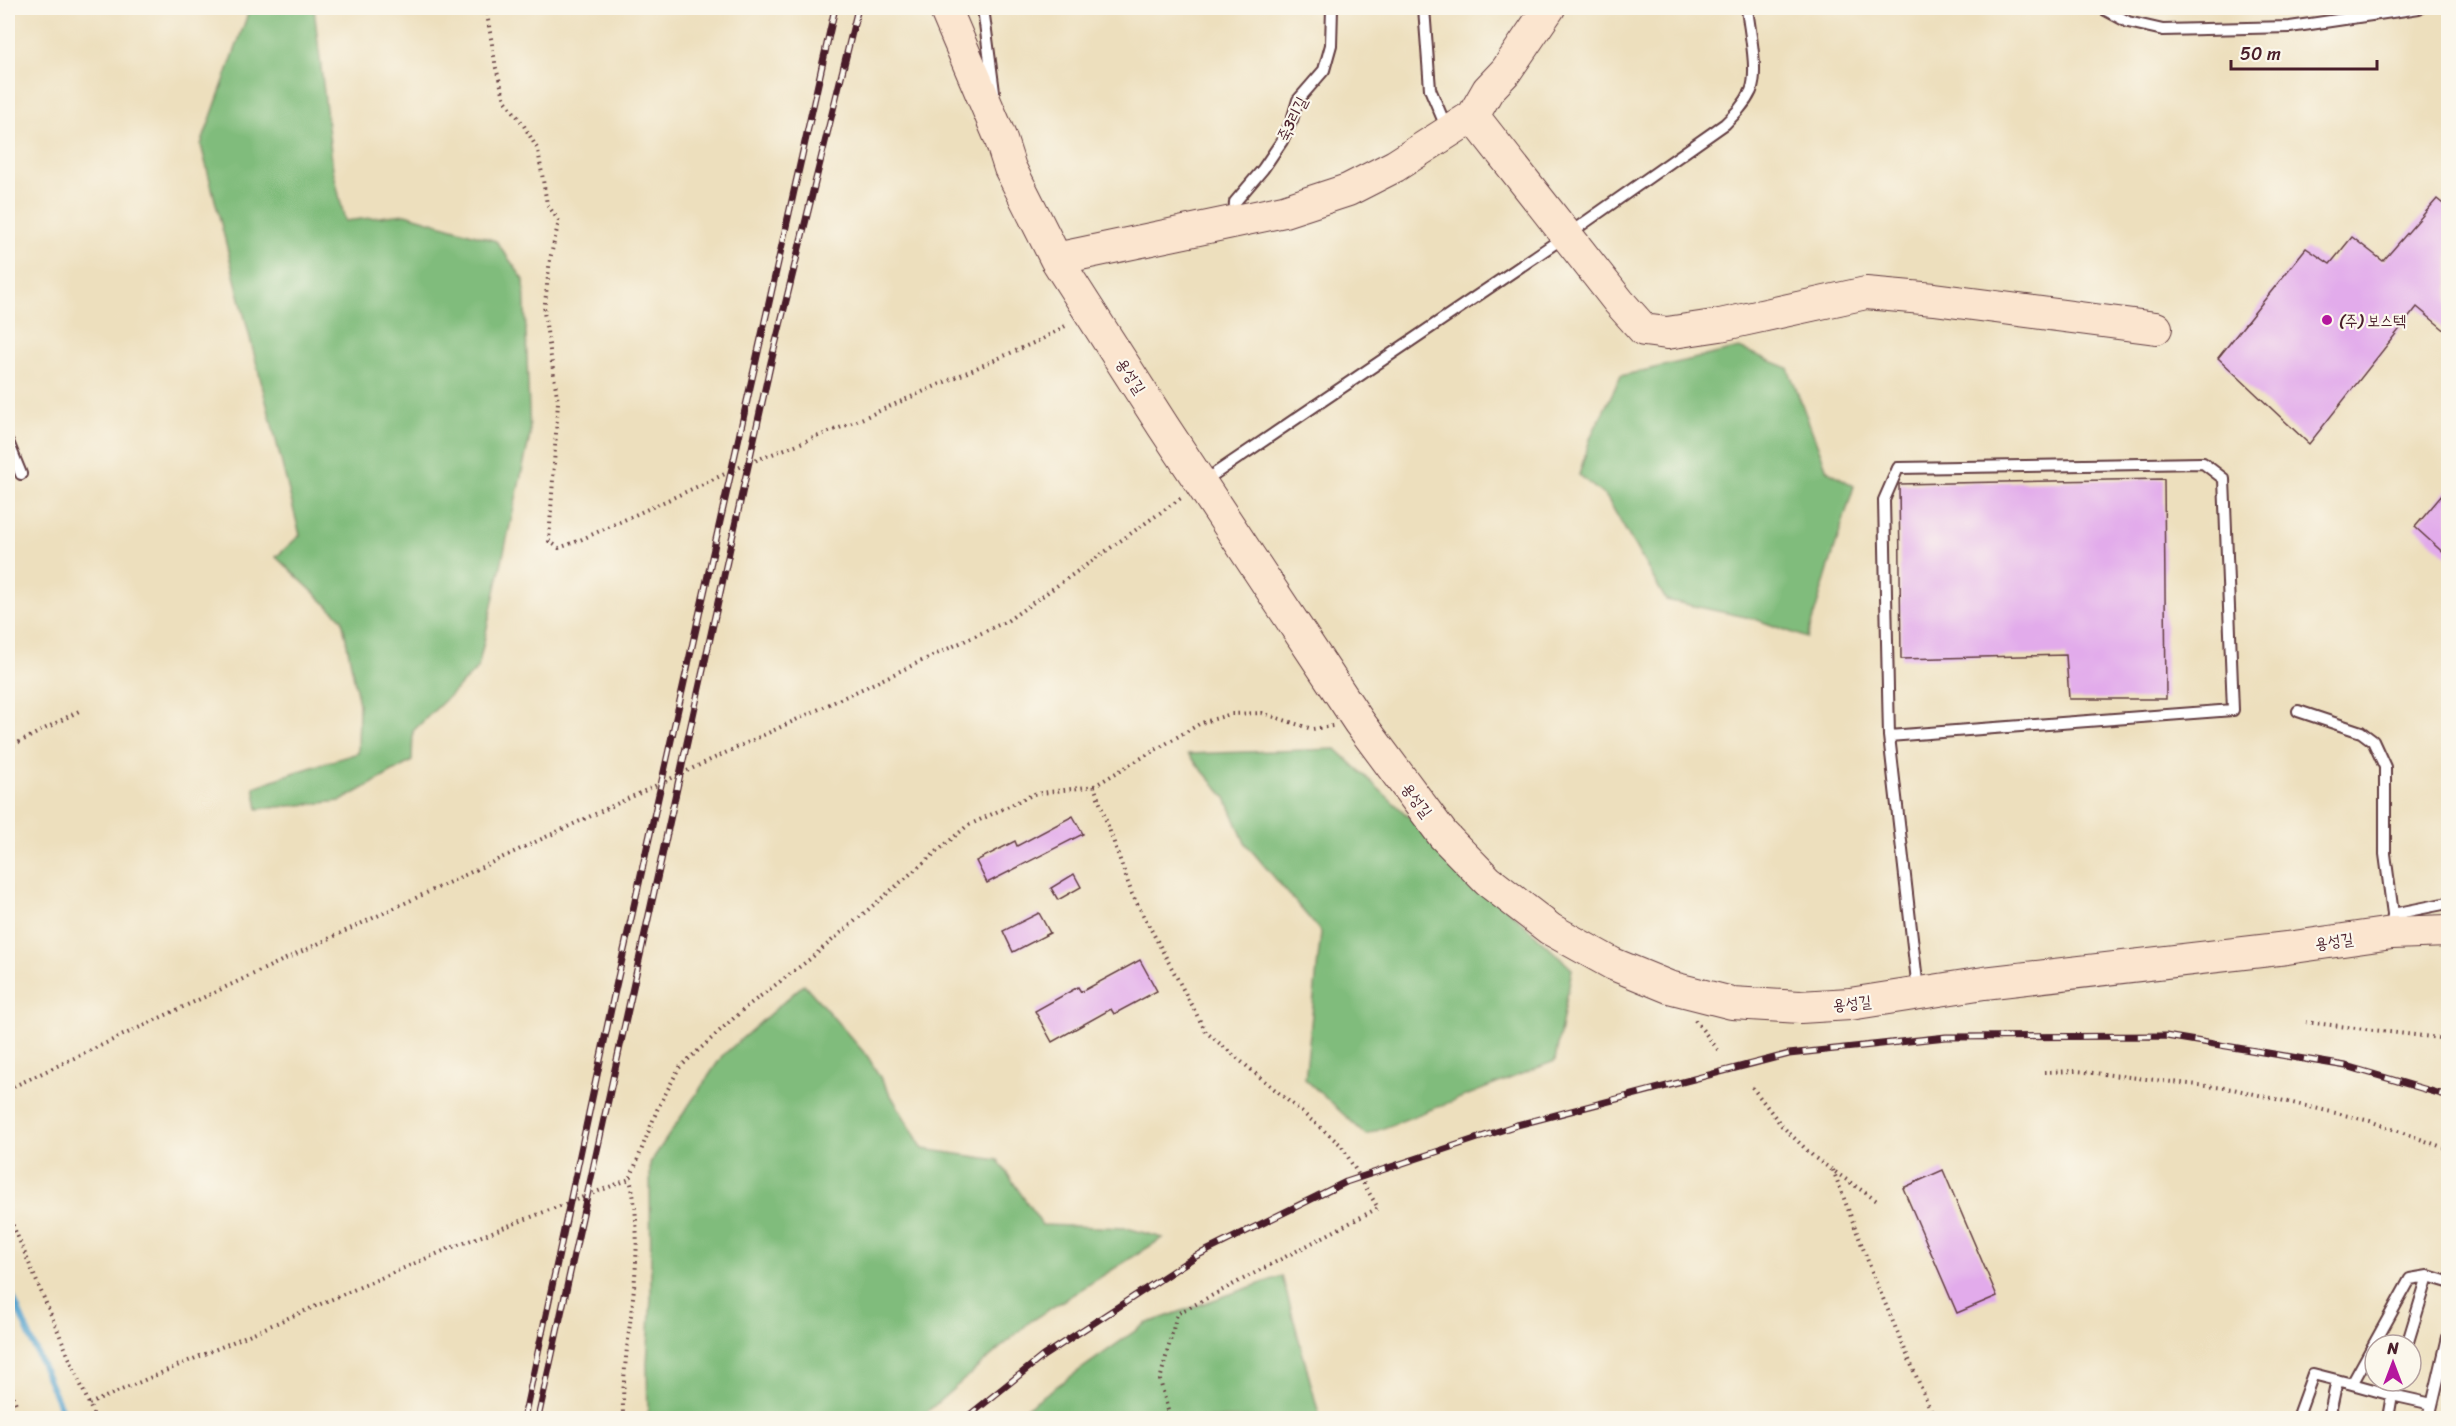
<svg xmlns="http://www.w3.org/2000/svg" width="2456" height="1426" font-family="Sriracha,'Poor Story',sans-serif">
<style>
.forest{fill:#80bc7b;stroke:#656e53;stroke-width:1.5}
.lines{fill:none;stroke-linecap:round;stroke-linejoin:round}
.stream{stroke:#54a3ce;stroke-width:6}
.building{fill:#e2abeb}
.lane-casing{stroke:#623c41;stroke-width:14}
.secondary-casing{stroke:#623c41;stroke-width:34}
.path{stroke:#623c41;stroke-width:4;stroke-dasharray:1.5 4.5;stroke-linecap:butt}
.lane{stroke:#fff;stroke-width:10}
.secondary{stroke:#fbe5cf;stroke-width:32}
.rail-casing{stroke:#4a1f2b;stroke-width:7}
.rail{stroke:#fbf7ec;stroke-width:4.5;stroke-dasharray:14;stroke-linecap:butt}
.poi-dot{fill:#b5179e;stroke:#fbf7ec;stroke-width:2}
.labels{text-anchor:middle;dominant-baseline:central;stroke-width:4.5;stroke-linejoin:round;paint-order:stroke}
.street-label{font-size:16px;fill:#4a1f2b;stroke:#fbf7ec}
.poi-label{font-size:16px;fill:#4a1f2b;stroke:#fbf7ec;text-anchor:start}
</style>
<rect width="100%" height="100%" fill="#fbf7ec"/>
<filter id="ink" filterUnits="userSpaceOnUse"><feTurbulence type="fractalNoise" baseFrequency=".0167" numOctaves="2"/><feDisplacementMap in="SourceGraphic" scale="12" xChannelSelector="R" yChannelSelector="G"/><feConvolveMatrix kernelMatrix="1 2 1 2 8 2 1 2 1" color-interpolation-filters="sRGB"/></filter>
<filter id="wash" filterUnits="userSpaceOnUse"><feTurbulence type="fractalNoise" baseFrequency=".008" numOctaves="4" result="noise"/><feDisplacementMap in="SourceGraphic" scale="24" xChannelSelector="R" yChannelSelector="G"/><feGaussianBlur stdDeviation="1.35" result="paint"/><feColorMatrix in="noise" values="0 0 0 0 0 0 0 0 0 0 0 0 0 0 0 0 0 1.4 0 .05"/><feComposite in="paint" operator="in"/></filter>
<g filter="url(#wash)">
<rect width="100%" height="100%" fill="#eddfbd"/>
<path class="forest" d="M250 8H314L333 169 345 221 405 214 496 241 524 280 530 436 478 668 413 731 412 761 341 801 258 809 254 787 293 773 358 753 359 704 342 619 276 557 300 535 201 145Z
M1739 348 1788 368 1827 470 1854 486 1807 638 1755 619 1666 600 1607 498 1579 475 1591 436 1621 376Z
M1336 749 1572 969 1555 1061 1366 1135 1305 1079 1321 932 1245 843 1226 798 1188 754Z
M804 984 868 1057 923 1149 998 1160 1042 1225 1127 1228 1163 1238 1032 1320 920 1418H648L647 1364 651 1298 650 1163 722 1056Z
M1282 1276 1320 1418H1012L1145 1324Z"/>
<g class="lines">
<path class="stream" d="M8 1286 65 1418"/>
</g>
<g id="blocks">
<path class="building" d="M2437 199 2448 208V333L2417 307 2309 444 2218 358 2306 248 2330 264 2352 237 2383 261Z
M2164 479 2166 699H2069L2066 655 1901 659 1899 484Z
M2448 488V557L2415 527Z
M1073 816 1083 834 987 883 976 861 1015 841 1017 846Z
M1074 874 1081 887 1058 900 1051 888Z
M1039 913 1050 933 1013 952 1003 931Z
M1140 960 1157 991 1114 1014 1111 1009 1052 1042 1035 1011 1078 987 1081 992Z
M1943 1170 1997 1296 1957 1313 1903 1188Z"/>
</g>
</g>
<g filter="url(#ink)">
<use href="#blocks" fill-opacity="0" stroke="#623c41" stroke-width="1.5"/>
<g class="lines">
<defs>
<path id="lane" d="M983 8 994 92
M1424 8 1430 89 1447 129
M2102 8 2128 22 2163 30 2290 27 2419 8
M1234 217 1235 202 1263 169 1282 141 1292 120 1298 100 1324 70 1331 45 1332 8
M8 442 21 474
M1204 481 1567 235 1725 124C1735 114 1745 104 1751 91 1759 71 1749 29 1747 8
M2298 711 2361 732 2373 741 2385 767V854L2393 914 2392 930
M1889 736 1884 500 1898 468 2203 463 2224 479 2233 710 1889 736 1918 990
M2393 914 2448 903
M2407 1345 2428 1276
M2352 1384 2392 1395 2396 1381
M21 1418H22
M2297 1418 2313 1374 2352 1384 2410 1279 2428 1276 2448 1282
M2329 1418 2337 1380
M2388 1418 2392 1395 2432 1404
M2429 1418 2448 1337"/>
<path id="secondary" d="M945 8 1000 137 1010 168 1056 259 1163 426 1359 722 1443 835 1488 881 1550 929 1613 964 1669 987 1732 1003 1800 1007 1850 1004 1984 983 2287 948 2392 933 2448 931
M1473 116 1619 302 1644 330 1667 333 1720 325 1866 293 1934 299 2156 328
M1056 259 1284 211 1348 190 1395 166 1473 116 1488 90 1506 71 1549 8"/>
</defs>
<use href="#lane" class="lane-casing"/>
<use href="#secondary" class="secondary-casing"/>
<path class="path" d="M486 8 496 68 505 100 523 124 538 150 547 204 559 221 550 259 544 312 558 402 549 541 559 548 580 540 749 463 852 423 1040 340 1069 324
M8 748 79 711
M1094 786 1201 723 1231 714 1262 713 1312 729 1333 726
M1695 1020 1719 1051
M2306 1022 2448 1039
M2044 1072 2077 1071 2233 1089 2370 1121 2448 1149
M1752 1087 1782 1126 1815 1158 1877 1201
M8 1089 1007 621 1181 498
M1833 1170 1876 1282 1934 1418
M8 1214 95 1418
M8 1385 17 1406
M89 1404 448 1249 630 1179 657 1110 679 1068 746 1007 810 959 967 826 1034 794 1094 786 1132 894 1206 1032 1341 1145 1378 1208 1177 1314 1160 1380 1170 1418
M623 1418C621 1339 649 1258 630 1179"/>
<use href="#lane" class="lane"/>
<use href="#secondary" class="secondary"/>
<defs>
<path id="rail" d="M524 1418 614 995 835 8
M538 1418 771 362 858 8
M966 1418 1043 1356 1196 1256 1346 1182 1517 1125 1789 1054 1946 1037 2166 1036 2346 1066 2448 1096"/>
</defs>
<use href="#rail" class="rail-casing"/>
<use href="#rail" class="rail"/>
</g>
</g>
<circle class="poi-dot" cx="2327" cy="320" r="6"/>
<g class="labels">
<g class="street-label">
<text transform="translate(1292 119) rotate(-63)">죽3리길</text>
<text transform="translate(1131 376) rotate(57)">용성길</text>
<text transform="translate(1417 800) rotate(53)">용성길</text>
<text transform="translate(2334 941) rotate(-8)">용성길</text>
<text transform="translate(1852 1003) rotate(-6)">용성길</text>
</g>
<g class="poi-label">
<text x="2339" y="320">(주) 보스텍</text>
</g>
</g>
<rect width="2456" height="1426" fill="none" stroke="#fbf7ec" stroke-width="30"/>
<g transform="translate(2393 1363)"><circle r="28" fill="#fbf7ec" stroke="#b4a19f" stroke-width="1.5"/>
<path d="M0-4.5L10 22L0 15L-10 22Z" fill="#b5179e"/>
<text y="-9" font-size="16" font-weight="bold" text-anchor="middle" fill="#4a1f2b">N</text>
</g>
<path d="M2231 60v9h146v-9" fill="none" stroke="#4a1f2b" stroke-width="3"/>
<text x="2240" y="60" font-size="18" fill="#4a1f2b" stroke="#fbf7ec" stroke-width="4.5" paint-order="stroke">50 m</text>
</svg>
